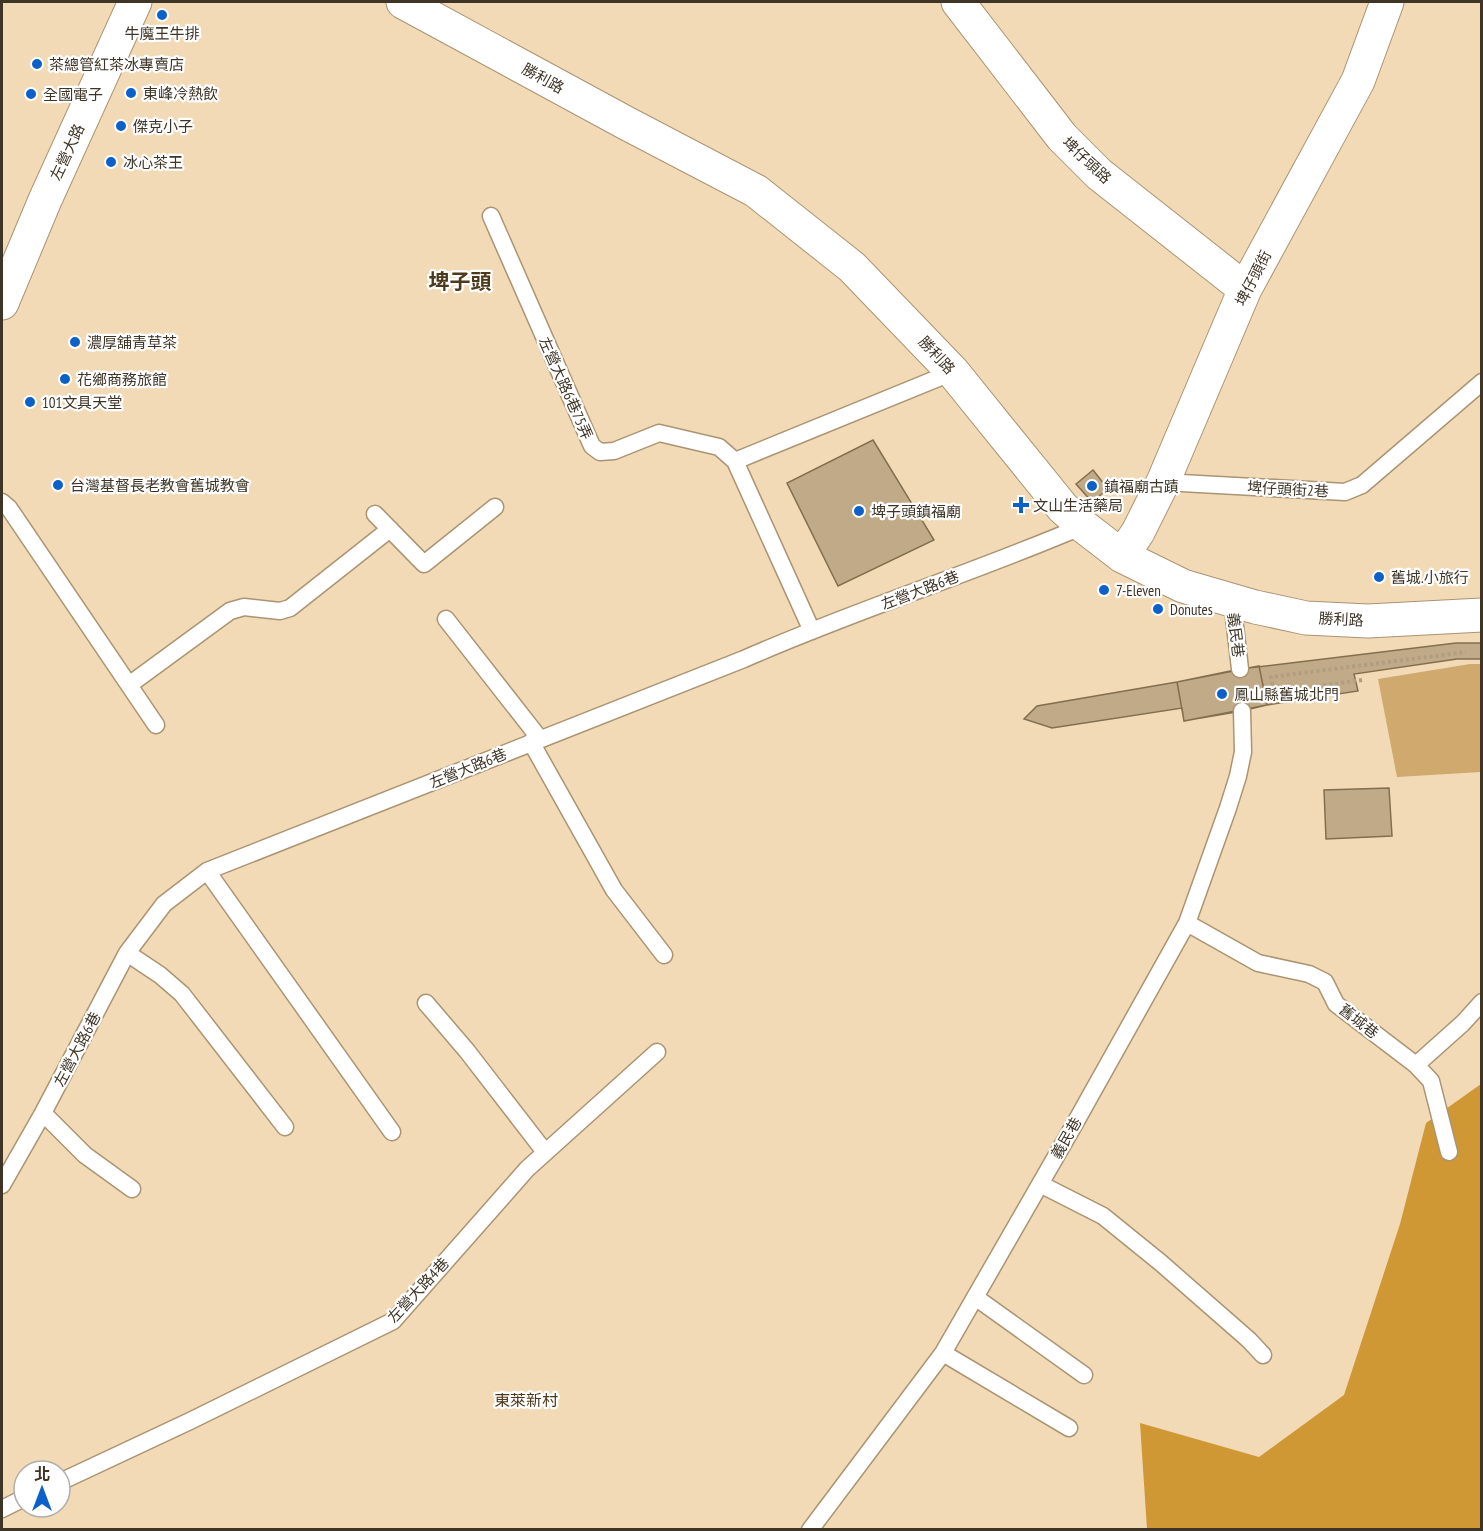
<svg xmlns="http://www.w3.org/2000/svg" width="1483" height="1531" font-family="'PT Sans Narrow','Noto Sans TC',sans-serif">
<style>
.green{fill:#d0a96e}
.forest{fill:#cf9835}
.building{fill:#c1aa88;stroke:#836e4d;stroke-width:1.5}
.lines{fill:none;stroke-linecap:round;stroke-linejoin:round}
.service-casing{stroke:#aa9472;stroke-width:19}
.minor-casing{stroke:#aa9472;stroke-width:35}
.tertiary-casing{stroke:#aa9472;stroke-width:35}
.path{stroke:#b09d82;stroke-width:4;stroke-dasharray:3 3;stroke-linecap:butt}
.service{stroke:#fff;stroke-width:16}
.minor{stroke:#fff;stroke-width:33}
.tertiary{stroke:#fff;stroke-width:33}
.poi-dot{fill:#0c60c9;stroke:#fff;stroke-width:2}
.labels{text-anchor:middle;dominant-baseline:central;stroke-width:4.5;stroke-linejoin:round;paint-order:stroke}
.poi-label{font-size:15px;fill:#3e3527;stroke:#fff;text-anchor:start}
.street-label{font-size:15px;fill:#3e3527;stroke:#fff}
.neighbourhood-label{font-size:16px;fill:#4d3a1b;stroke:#fff}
.district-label{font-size:21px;font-weight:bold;fill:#4d3a1b;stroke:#fff}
</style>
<rect width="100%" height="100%" fill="#f2dab7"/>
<path class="green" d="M1470 664H1481V772L1397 777 1378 679Z"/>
<path class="forest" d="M1481 1084V1529H1147L1140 1423 1259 1457 1344 1395 1400 1224 1426 1123Z"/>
<path class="building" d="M873 440 934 540 838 586 787 483Z
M1093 470 1108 489 1092 502 1076 484Z
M1456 643H1482V659H1457L1354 674 1358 691 1267 705 1184 721 1182 708 1052 728 1024 719 1037 706 1177 682 1240 669Z
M1259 666 1267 705 1242 711 1184 721 1177 682Z
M1389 788 1392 836 1326 839 1324 790Z"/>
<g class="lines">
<defs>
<path id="service" d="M491 216 592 446 600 452 614 451 659 433 719 447 735 461 812 631
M735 461 953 372
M1163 482 1345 492 1362 485 1482 382
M2 502 9 508 156 725
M375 514 424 564 495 507
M1232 600 1240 669
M446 619 540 739
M129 685 230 611 244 607 280 611 290 608 390 529
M531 742 614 890 664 955
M207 871 392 1132
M1187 923 1258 963 1309 974 1325 982 1336 1004 1416 1065 1431 1081 1449 1152
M127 953 160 975 182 994 285 1127
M426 1003 467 1051 545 1152
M1416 1065 1463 1023 1482 1002
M43 1113 85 1155 132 1189
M1040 1184 1103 1216 1161 1263 1249 1340 1263 1355
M2 1185 43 1113 127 953 164 904 207 871 744 659C855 610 971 574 1083 526
M975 1297 1084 1375
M943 1353 1069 1428
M60 1482 190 1421 393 1321 527 1169 657 1052
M2 1509 24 1498
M810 1530 943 1353 1074 1125 1187 923 1228 808 1238 776 1243 752 1242 711"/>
<path id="minor" d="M403 2 626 123 756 191 852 267 953 372 1063 508 1083 526 1122 556 1183 586 1255 607 1306 618 1368 621 1482 615
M958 2 1062 137 1099 174 1245 289
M1122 556 1138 532 1163 482 1245 289 1358 81 1387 2"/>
<path id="tertiary" d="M2 303 45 200 135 2"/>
</defs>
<use href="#service" class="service-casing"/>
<use href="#minor" class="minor-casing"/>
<use href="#tertiary" class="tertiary-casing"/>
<path class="path" d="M1362 680 1274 692 1271 677 1466 652"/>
<use href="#service" class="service"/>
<use href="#minor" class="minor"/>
<use href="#tertiary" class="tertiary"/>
</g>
<g class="poi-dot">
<circle cx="162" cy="15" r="6"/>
<circle cx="37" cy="64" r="6"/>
<circle cx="131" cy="93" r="6"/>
<circle cx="31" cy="94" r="6"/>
<circle cx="121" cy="126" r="6"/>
<circle cx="111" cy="162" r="6"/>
<circle cx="75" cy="342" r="6"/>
<circle cx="65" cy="379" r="6"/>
<circle cx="30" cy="402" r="6"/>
<circle cx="58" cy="485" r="6"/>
<circle cx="1092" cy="486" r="6"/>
<path d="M1018 496h6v6h6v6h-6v6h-6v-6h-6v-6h6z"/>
<circle cx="859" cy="511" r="6"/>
<circle cx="1379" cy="577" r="6"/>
<circle cx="1104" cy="590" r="6"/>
<circle cx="1158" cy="609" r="6"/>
<circle cx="1222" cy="694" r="6"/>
</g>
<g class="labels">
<g class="poi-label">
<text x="162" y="33" text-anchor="middle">牛魔王牛排</text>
<text x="49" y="64">茶總管紅茶冰專賣店</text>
<text x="143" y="93">東峰冷熱飲</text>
<text x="43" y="94">全國電子</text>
<text x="133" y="126">傑克小子</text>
<text x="123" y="162">冰心茶王</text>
<text x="87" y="342">濃厚舖青草茶</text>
<text x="77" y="379">花鄉商務旅館</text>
<text x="42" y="402">101文具天堂</text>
<text x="70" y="485">台灣基督長老教會舊城教會</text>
<text x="1104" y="486">鎮福廟古蹟</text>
<text x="1033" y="505">文山生活藥局</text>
<text x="871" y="511">埤子頭鎮福廟</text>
<text x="1391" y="577">舊城.小旅行</text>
<text x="1116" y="590">7-Eleven</text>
<text x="1170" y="609">Donutes</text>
<text x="1234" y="694">鳳山縣舊城北門</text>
</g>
<g class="street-label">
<text transform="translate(543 78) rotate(29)">勝利路</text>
<text transform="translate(67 152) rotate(-65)">左營大路</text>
<text transform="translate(1087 160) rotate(43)">埤仔頭路</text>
<text transform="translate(1253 278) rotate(-63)">埤仔頭街</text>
<text transform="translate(937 355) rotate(47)">勝利路</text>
<text transform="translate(566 388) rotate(66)">左營大路6巷75弄</text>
<text transform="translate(1288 489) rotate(3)">埤仔頭街2巷</text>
<text transform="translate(920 590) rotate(-21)">左營大路6巷</text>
<text transform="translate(1341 619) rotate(3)">勝利路</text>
<text transform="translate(1236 635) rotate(83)">義民巷</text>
<text transform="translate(468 768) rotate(-22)">左營大路6巷</text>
<text transform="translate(1359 1021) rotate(38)">舊城巷</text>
<text transform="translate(77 1049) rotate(-62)">左營大路6巷</text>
<text transform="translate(1066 1138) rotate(-60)">義民巷</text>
<text transform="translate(418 1290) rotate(-47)">左營大路4巷</text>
</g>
<g class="neighbourhood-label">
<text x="526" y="1400">東萊新村</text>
</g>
<g class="district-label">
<text x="460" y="281">埤子頭</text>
</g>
</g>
<rect width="1483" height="1531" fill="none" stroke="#3e3527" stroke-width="6"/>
<g transform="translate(42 1489)"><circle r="28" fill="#ffffff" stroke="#b2aea9" stroke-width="1.5"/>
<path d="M0-4.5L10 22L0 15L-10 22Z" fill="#0c60c9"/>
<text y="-9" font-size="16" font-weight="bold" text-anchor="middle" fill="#3e3527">北</text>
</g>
</svg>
